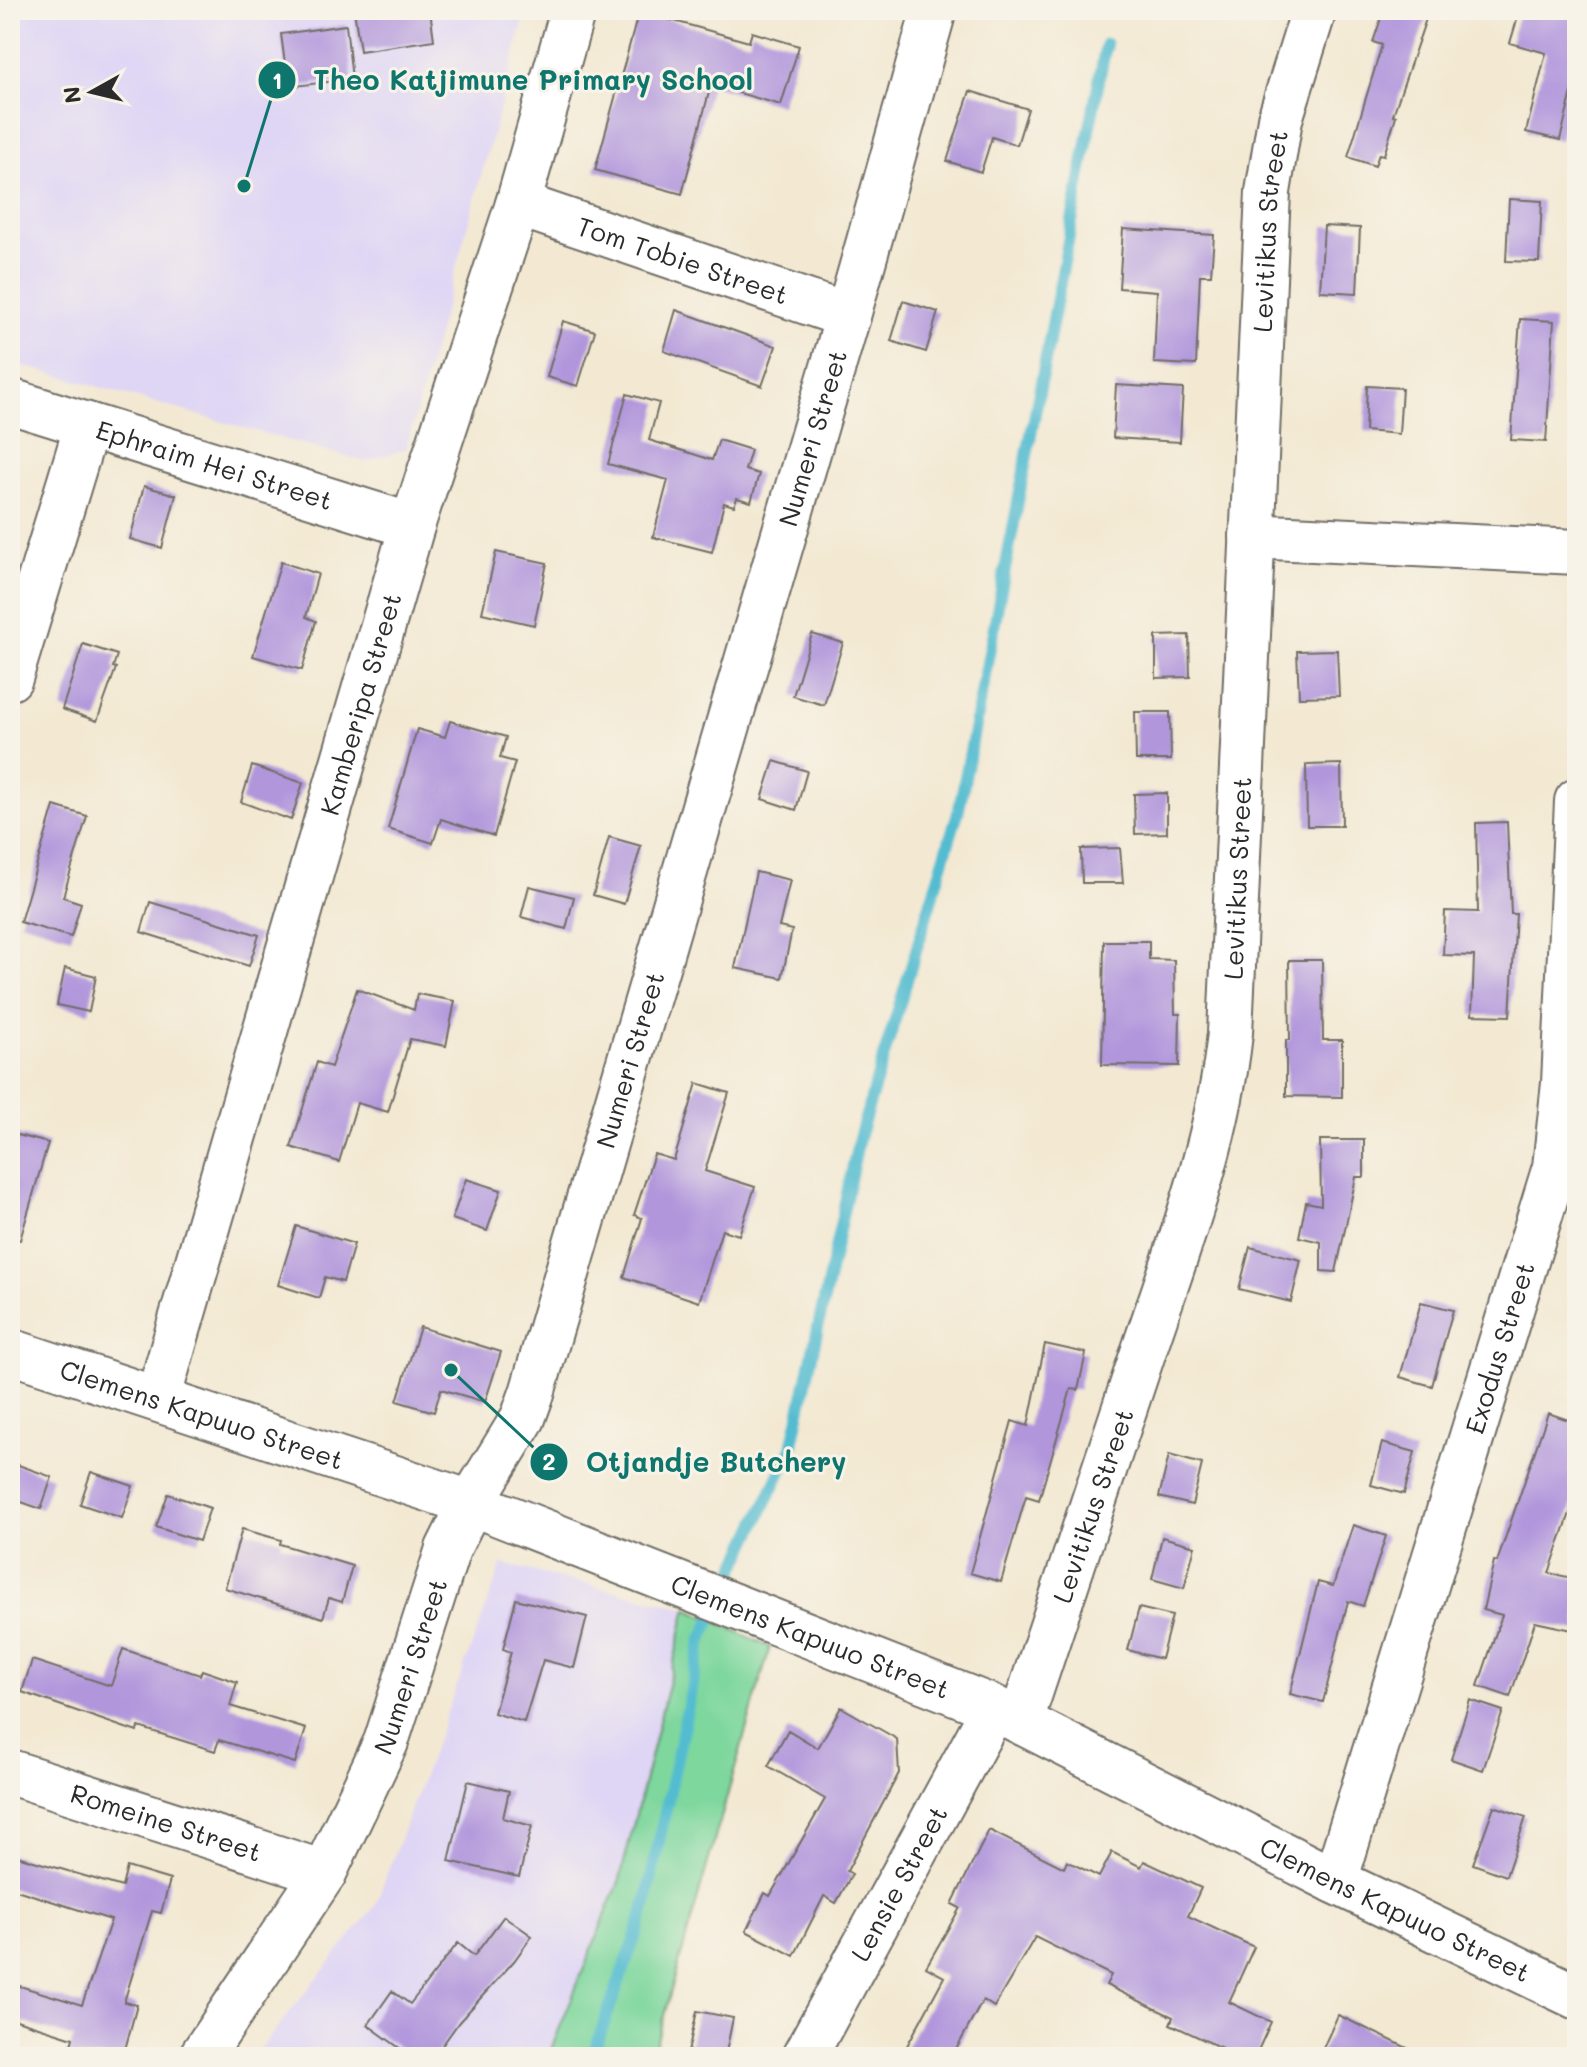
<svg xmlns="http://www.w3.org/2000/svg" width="1587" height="2067" font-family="Mali,sans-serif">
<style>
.built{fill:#dfd5f5}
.green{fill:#7ed79d;stroke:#548164;stroke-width:2}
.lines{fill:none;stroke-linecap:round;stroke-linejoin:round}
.stream{stroke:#53bcd0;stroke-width:12}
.building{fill:#b196dc}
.minor-casing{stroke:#716e66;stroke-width:48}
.minor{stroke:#fff;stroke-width:44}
.labels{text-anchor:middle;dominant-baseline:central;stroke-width:6;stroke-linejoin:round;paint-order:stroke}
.street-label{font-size:26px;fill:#2b2b2b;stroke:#f7f3e8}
.leader{fill:none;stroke:#0f766e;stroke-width:3}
.callout-dot{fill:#0f766e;stroke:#f7f3e8;stroke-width:3}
.mark-label{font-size:24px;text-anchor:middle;font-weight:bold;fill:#fff}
.callout-label{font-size:28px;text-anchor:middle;font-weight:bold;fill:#0f766e;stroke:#f7f3e8;stroke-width:6;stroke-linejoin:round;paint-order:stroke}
</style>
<rect width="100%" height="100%" fill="#f7f3e8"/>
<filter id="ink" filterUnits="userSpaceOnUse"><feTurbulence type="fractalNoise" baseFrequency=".0125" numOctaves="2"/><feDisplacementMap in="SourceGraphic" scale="16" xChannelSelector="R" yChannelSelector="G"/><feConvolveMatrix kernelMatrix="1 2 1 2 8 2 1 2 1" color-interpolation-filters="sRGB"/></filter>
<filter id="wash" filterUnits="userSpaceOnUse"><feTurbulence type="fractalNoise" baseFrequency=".006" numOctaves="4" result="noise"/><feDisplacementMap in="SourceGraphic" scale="32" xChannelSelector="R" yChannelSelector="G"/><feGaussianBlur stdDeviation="1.8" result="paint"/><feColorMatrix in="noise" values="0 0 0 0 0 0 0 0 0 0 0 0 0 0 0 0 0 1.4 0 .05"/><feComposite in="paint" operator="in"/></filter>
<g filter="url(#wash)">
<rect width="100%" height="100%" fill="#f3e9d3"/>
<path class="built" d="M10 10H527L406 449 365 462 10 362Z
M502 1564 687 1608 620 1879 548 2057H254L375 1906Z"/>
<path class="green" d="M687 1608 770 1647 652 2057H548L620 1879Z"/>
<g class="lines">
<path class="stream" d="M732 1575 792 1448 859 1138 959 809 1106 44
M592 2057 644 1912 702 1639 717 1607"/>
</g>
<g id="blocks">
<path class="building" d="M354 10H430L434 40 360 51Z
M1384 10H1429L1393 115 1396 116 1384 155 1379 154 1375 166 1348 157 1382 45 1373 42Z
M1520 10H1577V72L1560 140 1526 132 1546 53 1510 43Z
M639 11 749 42 752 32 799 46 781 105 711 85 682 194 595 170Z
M346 25 352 79 288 87 281 34Z
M970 91 1028 109 1017 145 992 137 981 172 947 161Z
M1509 199 1542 201 1539 262 1506 261Z
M1324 226 1360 228 1357 293 1320 291Z
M1123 229 1214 235 1211 275H1200L1196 365 1154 363 1157 291 1119 288Z
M903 301 938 312 926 352 891 341Z
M676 310 776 346 762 386 664 351Z
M1520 319 1554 321 1546 442 1511 440Z
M563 321 595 331 578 386 547 377Z
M1116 385 1183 389 1180 442 1113 438Z
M1367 386 1402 388 1399 434 1365 431Z
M627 394 659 403 649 440 712 460 719 440 751 450 745 470 759 474 751 502 737 498 734 506 724 503 712 552 653 537 668 480 608 464Z
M144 486 176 495 162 548 130 539Z
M496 552 547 563 534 625 482 613Z
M281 562 318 574 306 617 316 621 302 670 253 656Z
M812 634 843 643 824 705 793 696Z
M1189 635 1190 677 1156 678V636Z
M83 644 117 655 113 667 116 668 97 721 62 709Z
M1337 650 1339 696 1299 697 1297 651Z
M1135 712H1170L1171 760H1136Z
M450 721 506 737 500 758 515 762 494 836 441 819 433 843 388 829 417 729 445 737Z
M774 761 807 771 796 810 762 799Z
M1341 764 1342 826H1307L1306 765Z
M252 766 303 783 291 820 241 802Z
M1167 793V833L1135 834 1134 794Z
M54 806 87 816 63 897 81 903 71 937 20 922Z
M1507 822 1511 914H1516L1510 1016 1472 1015 1474 956 1443 955 1445 911 1478 912 1476 823Z
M609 837 641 846 624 904 593 895Z
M1120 848 1123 883H1082L1081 849Z
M756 872 790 880 779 927 792 930 782 978 735 968Z
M529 886 574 897 566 929 521 917Z
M150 902 259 935 249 966 141 932Z
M1104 941H1149V959L1174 960 1175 1014H1180L1179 1066 1102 1065Z
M1289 960H1322L1323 1040H1342V1097L1286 1096V1040H1290Z
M65 968 96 976 89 1012 57 1005Z
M357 989 414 1010 417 994 455 1001 446 1046 410 1039 388 1112 357 1103 339 1162 291 1147 317 1062 331 1067Z
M697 1083 729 1093 705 1171 755 1187 739 1235 722 1230 699 1302 624 1277 642 1218 634 1215 654 1154 674 1160Z
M10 1133 48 1143 20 1240 10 1239Z
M1320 1140H1364V1177H1356L1336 1272 1321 1271V1242L1299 1237 1306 1202 1321 1205Z
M466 1179 501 1190 487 1231 452 1219Z
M296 1226 354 1244 343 1282 325 1277 319 1298 278 1285Z
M1250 1247 1301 1260 1291 1302 1239 1289Z
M1421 1302 1453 1310 1432 1386 1400 1377Z
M420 1327 501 1352 485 1402 441 1389 434 1412 397 1401Z
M1045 1344 1086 1353 1078 1390 1071 1389 1039 1500 1026 1496 1001 1582 970 1573 1012 1421 1028 1426Z
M1548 1413 1577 1423V1493L1549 1573 1577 1579V1631L1535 1622 1510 1697 1478 1686 1502 1615 1483 1610 1494 1561 1497 1562Z
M1382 1443 1415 1452 1404 1494 1371 1485Z
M1169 1455 1202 1464 1192 1505 1159 1497Z
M10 1462 52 1477 41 1509 10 1498Z
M91 1472 133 1486 122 1518 80 1504Z
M168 1494 210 1508 199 1541 156 1527Z
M1353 1525 1386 1536 1363 1606 1348 1601 1323 1702 1290 1694 1318 1582 1333 1586Z
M242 1529 281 1540 280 1544 352 1566 342 1602 329 1598 323 1618 225 1588Z
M1162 1537 1195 1546 1184 1588 1152 1579Z
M516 1599 587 1617 574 1668 543 1660 524 1722 494 1713 511 1652 503 1649Z
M1139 1608 1172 1616 1161 1659 1128 1650Z
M123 1649 200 1675 202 1670 237 1682 230 1706 306 1729 295 1763 219 1740 215 1751 139 1727 137 1732 22 1692 32 1660 111 1686Z
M1470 1700 1503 1711 1483 1770 1451 1759Z
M841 1707 897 1739 899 1773 847 1871 852 1874 836 1903 824 1896 794 1956 746 1931 765 1893 770 1896 825 1799 768 1766 788 1730 818 1748Z
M468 1781 509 1791 503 1818 532 1826 519 1877 449 1861Z
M1494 1806 1526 1817 1506 1876 1473 1864Z
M989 1830 1064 1868 1067 1861 1099 1877 1112 1852 1141 1867 1144 1861 1201 1888 1188 1916 1254 1947 1229 2002 1271 2022 1255 2057H1241L1170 2024 1173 2017 1106 1985 1111 1975 1035 1937 994 2007 983 2000 952 2057H901L944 1977 926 1967 960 1908 952 1904Z
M10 1854 122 1887 127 1867 170 1880 161 1913 152 1911 124 2002 137 2005 123 2057H68L73 2038 10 2018V1983L82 2005 111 1920 10 1888Z
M504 1916 532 1936 514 1961 459 2022 434 2057H412L368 2025 392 1991 410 2004 458 1943 474 1956Z
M697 2011 733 2018 725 2057H687Z
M1338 2015 1426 2057H1319Z"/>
</g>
</g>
<g filter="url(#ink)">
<use href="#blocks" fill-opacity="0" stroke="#716e66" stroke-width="2"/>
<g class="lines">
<defs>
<g id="minor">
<path id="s1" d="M518 204 848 316"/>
<path d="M10 401 87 425"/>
<path d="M1252 536 1577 552"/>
<path id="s2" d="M10 678 87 425 412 526"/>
<path id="s3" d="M10 1351 471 1503 994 1708 1335 1881 1577 1997"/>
<path id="s4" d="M158 1399 412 526 518 204 573 10"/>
<path id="s5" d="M1021 1720C1063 1595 1105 1470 1146 1344 1180 1243 1219 1140 1230 1033L1268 192 1280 119 1314 10"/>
<path id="s6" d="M10 1772 324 1873"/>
<path id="s7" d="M1335 1881 1555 1167 1564 1083 1577 801"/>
<path id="s8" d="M201 2057 324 1873 386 1742 448 1549 471 1503 523 1418 532 1393 848 316 934 10"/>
<path id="s9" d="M804 2057 994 1708"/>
</g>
</defs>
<use href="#minor" class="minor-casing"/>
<use href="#minor" class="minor"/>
</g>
</g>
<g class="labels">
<g class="street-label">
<text stroke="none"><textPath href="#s5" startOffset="1522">Levitikus Street</textPath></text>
<text stroke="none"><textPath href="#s1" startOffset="174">Tom Tobie Street</textPath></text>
<text stroke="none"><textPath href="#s8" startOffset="1742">Numeri Street</textPath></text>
<text stroke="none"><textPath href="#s2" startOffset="398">Ephraim Hei Street</textPath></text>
<text stroke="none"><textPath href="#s4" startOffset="724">Kamberipa Street</textPath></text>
<text stroke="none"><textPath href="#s5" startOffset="874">Levitikus Street</textPath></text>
<text stroke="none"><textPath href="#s8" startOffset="1094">Numeri Street</textPath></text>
<text stroke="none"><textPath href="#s7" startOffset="558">Exodus Street</textPath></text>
<text stroke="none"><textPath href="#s3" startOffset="202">Clemens Kapuuo Street</textPath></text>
<text stroke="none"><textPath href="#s5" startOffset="226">Levitikus Street</textPath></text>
<text stroke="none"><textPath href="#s3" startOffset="850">Clemens Kapuuo Street</textPath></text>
<text stroke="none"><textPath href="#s8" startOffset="446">Numeri Street</textPath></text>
<text stroke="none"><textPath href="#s6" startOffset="164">Romeine Street</textPath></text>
<text stroke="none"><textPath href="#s9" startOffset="198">Lensie Street</textPath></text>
<text stroke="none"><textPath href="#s3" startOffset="1496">Clemens Kapuuo Street</textPath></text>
</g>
</g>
<path class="leader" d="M244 186L277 80M451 1370L549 1462"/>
<g class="callout-dot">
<circle cx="244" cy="186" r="8"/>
<circle cx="451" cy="1370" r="8"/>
<circle cx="277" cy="80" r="20"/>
<circle cx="549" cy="1462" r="20"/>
</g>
<g class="mark-label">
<text x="277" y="89">1</text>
<text x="549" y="1470">2</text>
</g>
<g class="callout-label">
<text x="533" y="90">Theo Katjimune Primary School</text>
<text x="716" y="1472">Otjandje Butchery</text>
</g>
<rect width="1587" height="2067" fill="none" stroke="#f7f3e8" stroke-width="40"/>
<g transform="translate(92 92) rotate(262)" stroke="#f7f3e8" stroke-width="6" paint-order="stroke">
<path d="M0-6L14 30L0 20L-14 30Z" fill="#2b2b2b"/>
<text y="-12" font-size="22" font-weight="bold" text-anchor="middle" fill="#2b2b2b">N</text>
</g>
</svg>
